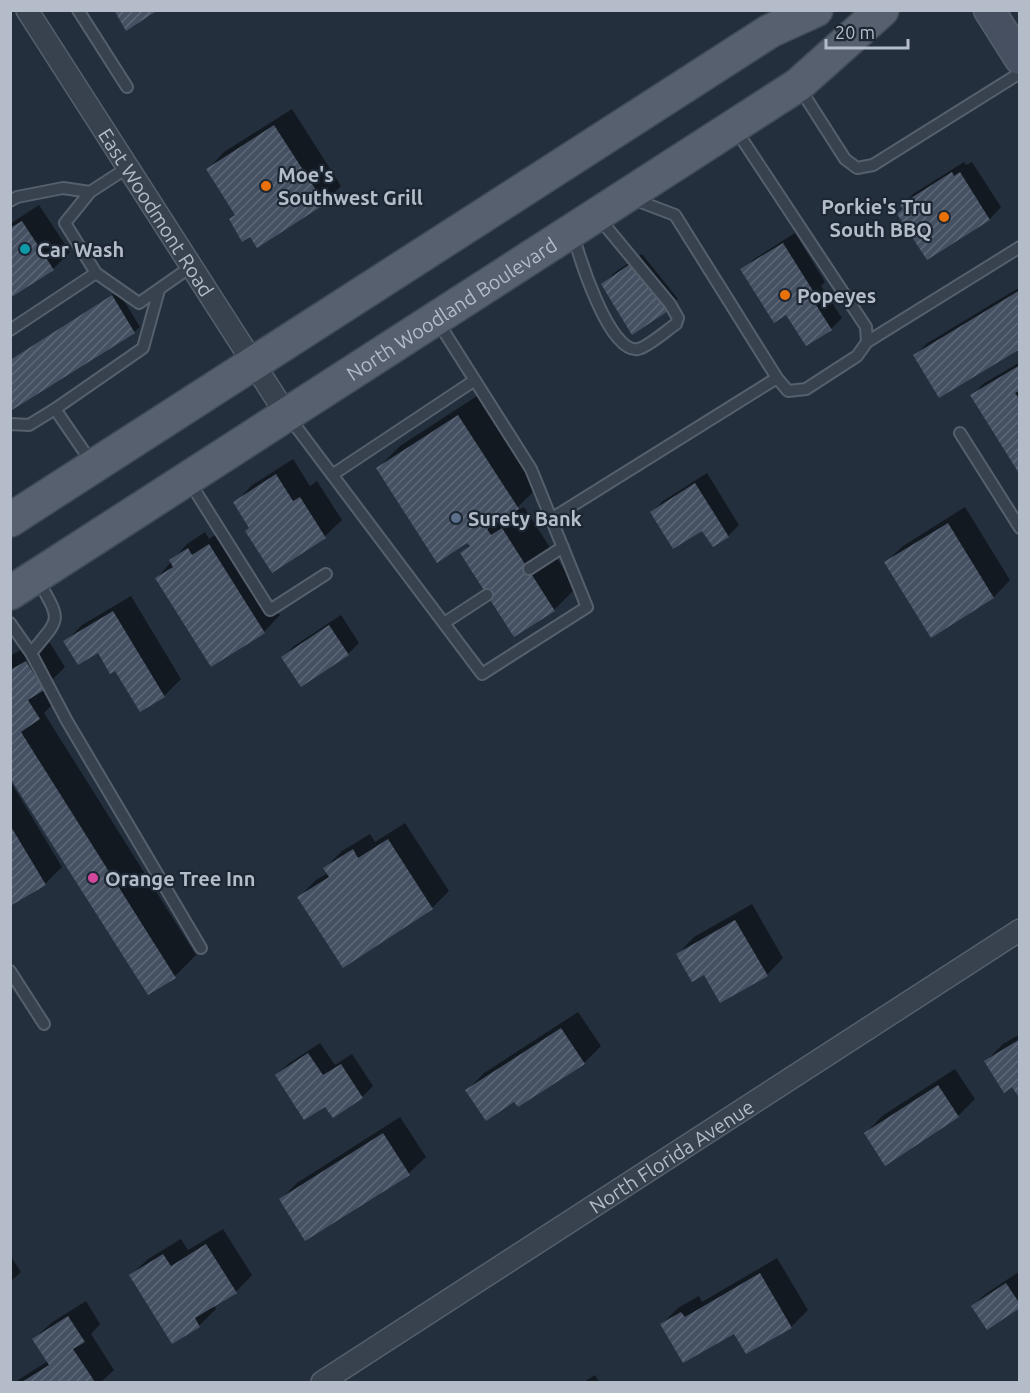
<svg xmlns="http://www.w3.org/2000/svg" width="1030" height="1393" font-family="Ubuntu,sans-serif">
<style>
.shadow{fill:#0007}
.building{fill:url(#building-hatch)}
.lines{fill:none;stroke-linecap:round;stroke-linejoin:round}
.service-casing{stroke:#565f6c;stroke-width:14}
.minor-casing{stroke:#565f6c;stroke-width:24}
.secondary-casing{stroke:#565f6c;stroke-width:33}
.primary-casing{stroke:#414a57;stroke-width:36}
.service{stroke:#38414e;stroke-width:10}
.minor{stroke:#38414e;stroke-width:21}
.secondary{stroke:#465061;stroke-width:30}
.primary{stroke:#56606e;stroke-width:33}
.food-dot{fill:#e8710a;stroke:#1d2633;stroke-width:2}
.culture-dot{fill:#0f9aa8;stroke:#1d2633;stroke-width:2}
.service-dot{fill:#5c6f8a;stroke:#1d2633;stroke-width:2}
.hotel-dot{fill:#d1479c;stroke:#1d2633;stroke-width:2}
.labels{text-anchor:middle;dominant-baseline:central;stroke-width:4.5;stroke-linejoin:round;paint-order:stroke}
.poi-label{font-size:20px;font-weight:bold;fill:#b4bcc9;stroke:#1d2633;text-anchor:start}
.street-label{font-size:20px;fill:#b4bcc9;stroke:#1d2633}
</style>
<defs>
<pattern id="building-hatch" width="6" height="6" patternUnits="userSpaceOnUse" patternTransform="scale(1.5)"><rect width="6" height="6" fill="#455162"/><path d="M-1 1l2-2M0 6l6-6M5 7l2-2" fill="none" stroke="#5d6877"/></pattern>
</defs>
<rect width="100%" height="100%" fill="#242f3e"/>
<path class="shadow" d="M292 109 341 186 324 203 250 235 230 220 236 214 208 169 224 152Z
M964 162 966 165 972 162 1001 207 990 219 927 258 902 205 913 194Z
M39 205 70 252 53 269 10 297V224Z
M795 233 825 282 821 286 842 318 831 329 786 313 742 270 754 259Z
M642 254 678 299 667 310 603 285 614 273Z
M1020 287V347L915 356 926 344Z
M118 291 140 327 134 332 10 360Z
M1020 362V472L972 395 983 384Z
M480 394 539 486 513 512 524 507 576 588 554 610 514 635 462 553 470 545 378 468 400 446Z
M293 459 310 486 317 481 342 520 325 536 272 571 250 527 235 503 251 486Z
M707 473 739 525 728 536 652 512 663 501Z
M965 507 1010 580 994 597 931 636 886 562 903 546Z
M226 528 280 615 264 632 157 578 187 544 205 532 209 539Z
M131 596 181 679 164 696 141 710 116 669 98 651 65 642 82 625Z
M341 615 359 643 348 654 283 657 294 646Z
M48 640 65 667 51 681 61 696 44 713 196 955 175 976 10 775V656L29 645 32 650Z
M10 781 62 867 45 884 10 904Z
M405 823 449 891 432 908 299 897 316 880 328 873 325 868 342 851 370 834 375 842Z
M752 904 783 958 767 975 705 973 678 954 694 937Z
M578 1012 601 1046 584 1063 514 1100 467 1090 484 1073Z
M1020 1034V1096L1013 1085 986 1061 1003 1044Z
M320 1043 335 1065 352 1054 373 1086 362 1097 326 1105 277 1075 288 1064Z
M955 1069 975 1099 958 1116 866 1133 882 1116Z
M400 1117 426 1157 409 1173 281 1199 297 1183Z
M223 1229 252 1275 236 1292 214 1305 216 1309 199 1326 131 1275 148 1259 181 1239 188 1250Z
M10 1255 21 1272 10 1282Z
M777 1258 808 1310 791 1327 734 1332 662 1324 678 1308 699 1296 702 1302Z
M1017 1273 1020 1276V1307L973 1306 984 1295Z
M86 1301 100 1324 91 1334 114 1370 101 1382H15L48 1361 34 1339 51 1323Z
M595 1375 599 1382H584Z"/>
<path class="building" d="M114 10H158L126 31Z
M274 125 325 204 257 248 250 237 242 242 229 219 235 215 206 169Z
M952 172 954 176 960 172 990 220 927 260 897 214 903 209 900 205Z
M22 221 54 270 10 298V228Z
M783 243 815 294 811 297 832 330 806 346 786 315 774 323 740 269Z
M630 264 668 311 632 335 601 284Z
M1020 290V349L939 398 913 355Z
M112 295 135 333 12 410 10 407V360Z
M1020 365V390L1015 393 1020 400V475L970 395Z
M458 415 519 509 487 529 491 535 502 528 555 611 514 637 460 553 470 546 467 543 437 563 376 468Z
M276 474 293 501 300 497 326 538 272 573 245 531 249 528 233 502Z
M695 483 729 537 713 547 702 531 673 549 650 512Z
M948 523 994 598 931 638 884 562Z
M209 544 265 633 211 667 155 578 173 567 169 560 188 548 192 555Z
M113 611 165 697 140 712 115 671 110 674 98 653 78 665 63 641Z
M329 625 349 655 301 687 281 657Z
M26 661 44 690 28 700 40 719 21 732 176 978 148 995 10 778V670Z
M10 825 46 885 10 906Z
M388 839 433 909 343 968 297 897 329 877 323 868 353 849 358 858Z
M735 920 768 976 720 1003 704 975 692 982 676 954Z
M561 1028 585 1064 518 1107 514 1102 486 1121 465 1090Z
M1020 1039V1099L1012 1087 1004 1093 984 1061Z
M308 1053 323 1075 341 1064 363 1098 333 1118 325 1107 304 1120 275 1075Z
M938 1085 959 1117 885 1166 864 1133Z
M383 1133 410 1175 305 1241 279 1199Z
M206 1244 237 1293 195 1318 200 1327 172 1344 129 1275 163 1254 171 1266Z
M760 1273 792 1328 746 1354 734 1334 683 1363 660 1324 681 1312 685 1317Z
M1006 1283 1020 1304V1308L987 1330 971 1306Z
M68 1316 85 1342 73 1349 95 1382H22L49 1365 32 1339Z"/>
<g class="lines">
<defs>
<path id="service" d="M78 10 127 87
M799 87 845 159 857 168 873 165 1020 73
M633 199 675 215 777 378 788 391 806 389 857 356 867 342 866 327 736 130
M10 201 17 197 63 188 90 192
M573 234C579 256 609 354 638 349 648 347 667 330 676 324L678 318 670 304 598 217
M96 273 139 303 192 266
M10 330 96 273 65 223 90 192 127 168
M867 342 1020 247
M55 409 143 348 159 290
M288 416 482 674 587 607 531 469 438 322
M10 424 29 425 55 409 92 463
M960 433 1020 528
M332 475 475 380
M189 481 270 610 326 574
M551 519 777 378
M529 569 563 547
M10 623 31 653 67 721 201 948
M444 623 487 595
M31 653C61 616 62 623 38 580
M10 971 44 1024"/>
<g id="minor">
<path id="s1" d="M27 10 286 414"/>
<path id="s2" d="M322 1382 1020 930"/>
</g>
<path id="secondary" d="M989 10 1020 59"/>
<g id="primary">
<path d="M10 520 770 31 816 10"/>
<path id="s3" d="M10 593 798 85 882 10"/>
</g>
</defs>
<use href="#service" class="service-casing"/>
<use href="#minor" class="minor-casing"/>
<use href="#secondary" class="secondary-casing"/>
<use href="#primary" class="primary-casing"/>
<use href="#service" class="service"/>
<use href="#minor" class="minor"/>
<use href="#secondary" class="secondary"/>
<use href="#primary" class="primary"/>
</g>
<g class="food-dot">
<circle cx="266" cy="186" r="6"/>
<circle cx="944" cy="217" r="6"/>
<circle cx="785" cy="295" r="6"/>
</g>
<circle class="culture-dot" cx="25" cy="249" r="6"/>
<circle class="service-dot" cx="456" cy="518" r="6"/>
<circle class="hotel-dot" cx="93" cy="878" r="6"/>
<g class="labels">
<g class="poi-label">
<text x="278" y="174">Moe's<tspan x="278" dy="23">Southwest Grill</tspan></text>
<text x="932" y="206" text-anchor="end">Porkie's Tru<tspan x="932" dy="23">South BBQ</tspan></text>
<text x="37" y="249">Car Wash</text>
<text x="797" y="295">Popeyes</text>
<text x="468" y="518">Surety Bank</text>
<text x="105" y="878">Orange Tree Inn</text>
</g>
<g class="street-label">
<text stroke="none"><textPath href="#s1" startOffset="240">East Woodmont Road</textPath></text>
<text stroke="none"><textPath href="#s3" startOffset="525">North Woodland Boulevard</textPath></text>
<text stroke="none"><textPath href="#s2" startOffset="416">North Florida Avenue</textPath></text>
</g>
</g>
<rect width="1030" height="1393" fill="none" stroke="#b4bcc9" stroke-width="24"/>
<path d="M826 39v9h82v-9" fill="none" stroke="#b4bcc9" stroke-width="3"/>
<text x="835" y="39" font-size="18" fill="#b4bcc9" stroke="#1d2633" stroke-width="4.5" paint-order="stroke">20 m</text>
</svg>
